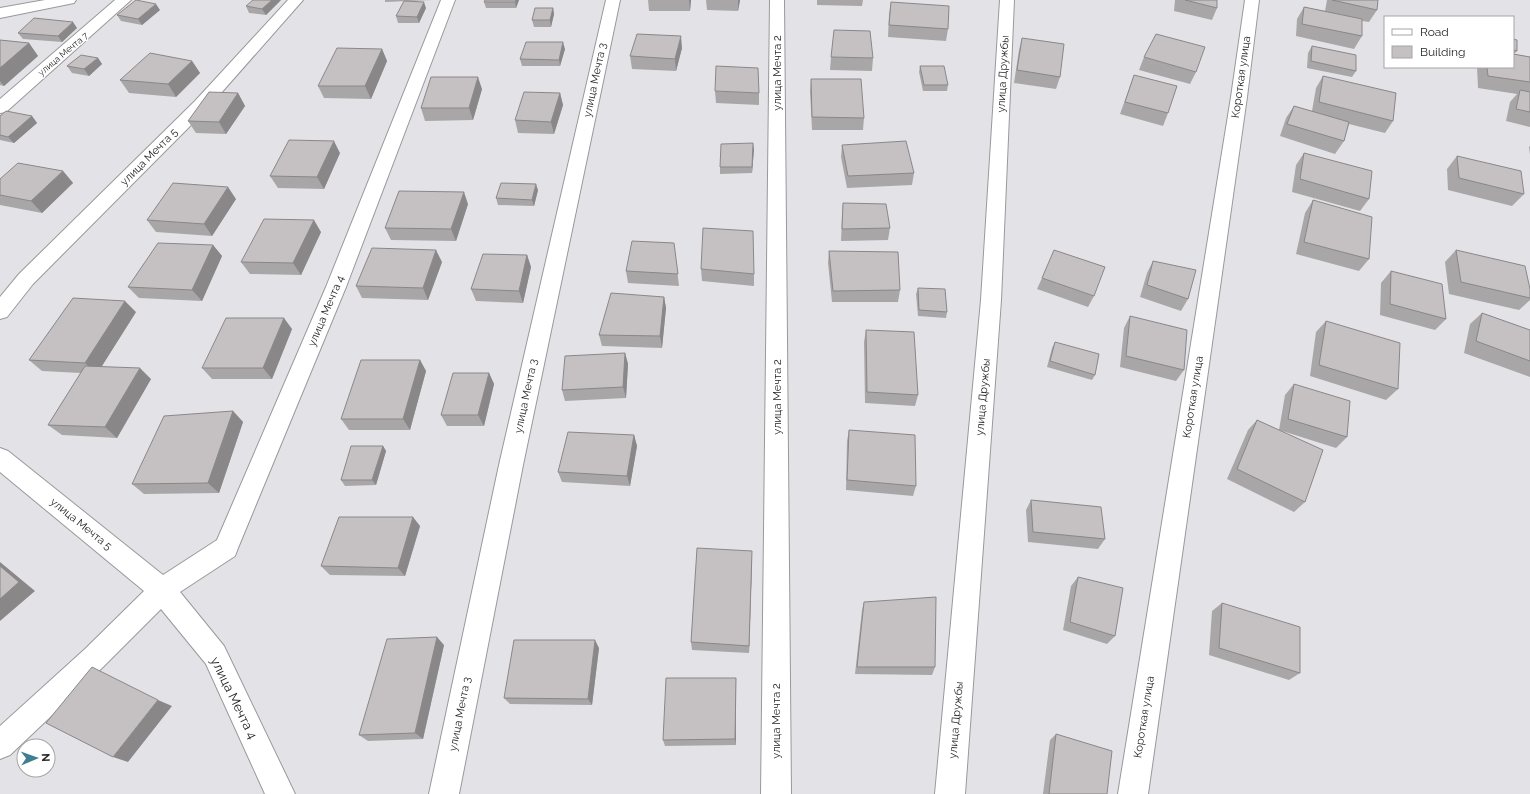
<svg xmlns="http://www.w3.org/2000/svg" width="1530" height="794" font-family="Raleway,sans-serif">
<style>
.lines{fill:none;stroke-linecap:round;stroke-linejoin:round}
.minor-casing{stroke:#99999c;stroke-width:2}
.minor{fill:#fff;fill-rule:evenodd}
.wall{fill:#a9a6a7}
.shaded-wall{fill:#8a8788}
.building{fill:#c5c1c2;stroke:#8a8788}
.labels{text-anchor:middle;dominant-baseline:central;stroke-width:3;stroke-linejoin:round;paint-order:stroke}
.far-street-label{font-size:9px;fill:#1f1f20;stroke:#fff}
.street-label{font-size:11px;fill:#1f1f20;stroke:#fff}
.near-street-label{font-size:13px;fill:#1f1f20;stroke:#fff}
</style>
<rect width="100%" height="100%" fill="#e3e3e7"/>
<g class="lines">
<defs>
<path id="minor" d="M45 0H76L74 3 69 4 0 18V8Z
M115 0H131L6 112 0 113V99Z
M288 0H303L207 109 33 284 7 317 0 319V297L19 274 195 101Z
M441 0H455L346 287 238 548 235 556 180 592 224 646 295 794H265L206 664 161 609 103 667 10 755 0 759V726L85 649 144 591 0 472V448L8 451 163 575 217 540 326 287Z
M606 0H620L523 465 459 794H429L499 465Z
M770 0H784L791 794H761Z
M1000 0H1014L1001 300 965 794H935L981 300Z
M1245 0H1259L1247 97 1148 794H1118L1231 97Z"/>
</defs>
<use href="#minor" class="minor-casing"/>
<use href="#minor" class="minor"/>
</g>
<path class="wall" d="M281 0 266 15 249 13 246 6Z
M385 0H432L385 2Z
M519 0 516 8H486L484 2Z
M648 0H691L690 11H649Z
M706 0H740L738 11 707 10Z
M817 0H863L862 6 817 5Z
M1175 0H1217V8L1212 20 1174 11Z
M1327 0H1378L1377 10 1369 22 1362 21V36L1354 49 1296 36 1297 19 1304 7 1325 11Z
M891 2 948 29 946 41 888 37 889 14Z
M426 8 419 23H398L396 16Z
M553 8 554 14 551 27H534L532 20Z
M160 10 142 25 121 21 117 15Z
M77 28 62 42 23 39 18 33Z
M1022 38 1060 77 1056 89 1014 83 1019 50Z
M1513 39 1517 51 1514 54 1530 57V127L1506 121 1510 102 1517 94 1478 88 1477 67H1513Z
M0 40 29 43 38 56 4 86 0 85Z
M1312 46 1356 71 1352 77 1307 68 1308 53Z
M682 48 676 71 632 69 630 56Z
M382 49 387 61 371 99 324 98 318 86Z
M565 49 560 66H522L520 59Z
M831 57 873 58 872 71 830 70Z
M1144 57 1196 72 1190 84 1139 70Z
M98 58 102 64 89 76 72 73 67 66Z
M192 61 200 73 176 97 129 93 120 80Z
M920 66 948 85 947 91H923L919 72Z
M1134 75 1168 113 1163 126 1120 114Z
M1323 76 1393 121 1385 133 1349 124 1344 141 1335 154 1280 136 1286 118 1294 106 1312 111 1316 88Z
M811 79 864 118 863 130H812L810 91Z
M482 89 473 120 425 121 421 108Z
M715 91 759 93V105L716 103Z
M238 93 245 106 226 134 196 133 188 121Z
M560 93 563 105 554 134 518 133 515 120Z
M0 116H32L37 123 14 143 0 140Z
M842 145 914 173 912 185 847 188 841 157Z
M1530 146V155L1529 147Z
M754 149 752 173 720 174V167Z
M340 153 324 189 278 188 270 176Z
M1304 153 1369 199 1360 211 1292 192 1296 165Z
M1457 156 1524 194 1512 206 1448 190 1447 169Z
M63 171 73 183 42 213 0 205V179Z
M538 190 534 206 498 205 496 198Z
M236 199 212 236 156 232 147 220Z
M1313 200 1369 259 1359 271 1296 254 1305 213Z
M843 203 890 228 888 240 841 241 842 215Z
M468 204 456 241 391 240 385 228Z
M321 232 301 275 250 274 241 262Z
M674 243 679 286 628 283 626 271Z
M213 245 222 256 202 301 139 298 128 287Z
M1456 250 1530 289V300L1519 310 1449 294 1445 262Z
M829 251 900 290 898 302H832L828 263Z
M527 255 531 267 523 303 476 301 471 289Z
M1153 261 1188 299 1181 311 1140 297 1147 273Z
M442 262 428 300 362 298 356 286Z
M701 269 754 274V286L702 281Z
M1391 271 1446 319 1435 330 1380 315 1381 283Z
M1042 278 1094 296 1088 307 1037 289Z
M918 288 947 312 946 318 918 316 916 294Z
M664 297 666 308 662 348 602 346 599 335Z
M136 312 101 367 151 379 117 438 62 435 48 425 81 373 42 371 29 360Z
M1482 313 1530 330V377L1464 353 1470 324Z
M1130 316 1184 370 1176 381 1120 367 1124 328Z
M1326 321 1398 389 1386 400 1310 376 1316 332Z
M292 329 272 379H212L202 368Z
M866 330 918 395 915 406 865 403 864 342Z
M1055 342 1095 375 1092 380 1047 367 1052 348Z
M625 353 628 364 626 398 565 401 562 390Z
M420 360 426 371 410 430H349L341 419Z
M489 373 494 384 484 426H447L441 415Z
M1294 384 1347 437 1336 448 1279 430 1305 502 1294 512 1227 479 1248 430 1257 420 1279 430 1285 395Z
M233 411 243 422 219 493 144 494 132 484Z
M849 430 916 486 913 496 846 490 847 441Z
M634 435 637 446 630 486 562 482 558 472Z
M383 446 386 451 376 485 345 486 341 480Z
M1031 500 1105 539 1098 549 1028 542 1026 510Z
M420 526 405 576 330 575 321 566Z
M752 560 749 653 692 650 691 642Z
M1078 577 1115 636 1107 644 1063 630 1071 586Z
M864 602 935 667 932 675 855 674 862 610Z
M1222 603 1300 673 1289 680 1209 655 1212 611Z
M444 645 423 739 368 741 359 735Z
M599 648 592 705 510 704 504 698Z
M736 678V745L665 746 663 740Z
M1056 734 1107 794H1043L1050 740Z"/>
<path class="shaded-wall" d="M272 0H281L266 15 262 9Z
M516 0H519L516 8 515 2Z
M689 0H691L690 11Z
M738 0H740L738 11Z
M424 2 426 8 419 23 417 17Z
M156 4 160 10 142 25 138 19Z
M553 8 554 14 551 27 550 20Z
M73 22 77 28 62 42 58 36Z
M681 36 682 48 676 71 675 59Z
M563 42 565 49 560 66 559 60Z
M29 43 38 56 4 86 0 81V68Z
M382 49 387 61 371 99 365 86Z
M98 58 102 64 89 76 84 69Z
M192 61 200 73 176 97 168 84Z
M478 77 482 89 473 120 469 108Z
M238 93 245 106 226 134 219 122Z
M560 93 563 105 554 134 551 122Z
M32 116 37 123 14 143 8 137Z
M334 141 340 153 324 189 317 177Z
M753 143 754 149 752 173V167Z
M63 171 73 183 42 213 31 201Z
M536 184 538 190 534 206 532 200Z
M228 187 236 199 212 236 204 224Z
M464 192 468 204 456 241 451 229Z
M314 220 321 232 301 275 293 263Z
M213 245 222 256 202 301 192 290Z
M436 250 442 262 428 300 423 288Z
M527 255 531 267 523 303 519 291Z
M664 297 666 308 662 348 660 336Z
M125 301 136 312 97 374 85 363Z
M284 318 292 329 272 379 263 368Z
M625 353 628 364 626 398 623 387Z
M420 360 426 371 410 430 403 419Z
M140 368 151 379 117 438 105 427Z
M489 373 494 384 484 426 478 415Z
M233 411 243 422 219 493 208 483Z
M634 435 637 446 630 486 627 476Z
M383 446 386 451 376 485 372 480Z
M413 517 420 526 405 576 398 568Z
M752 551V560L749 653V646Z
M0 562 35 591 0 621Z
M437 637 444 645 423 739 415 733Z
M595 640 599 648 592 705 588 699Z
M736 678V745L735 739Z
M158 700 172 706 128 762 113 757Z"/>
<path class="building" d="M136 0 156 4 138 19 117 15Z
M253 0H272L262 9 246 6Z
M485 0H516L515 2H484Z
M1185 0H1217V8Z
M1332 0H1378L1377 10Z
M404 1 424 2 417 17 396 16Z
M891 2 949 6 948 29 889 25Z
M1304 7 1362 19V36L1302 24Z
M535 8H553L550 20H532Z
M34 18 73 22 58 36 18 33Z
M834 30 870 31 873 58 831 57Z
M637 34 681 36 675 59 630 56Z
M1156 34 1205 47 1196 72 1144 57Z
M1022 38 1064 44 1060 77 1017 70Z
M1513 39 1517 40V51L1513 50Z
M0 40 29 43 0 68Z
M526 42H563L559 60 520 59Z
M1312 46 1356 55V71L1311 61Z
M337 48 382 49 365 86H318Z
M150 53 192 61 168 84 120 80Z
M1513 54 1530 57V82L1488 76 1487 67H1513Z
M81 55 98 58 84 69 67 66Z
M716 66 758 68 759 93 715 91Z
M920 66H944L948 85H924Z
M1134 75 1177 86 1168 113 1125 102Z
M1323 76 1396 93 1393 121 1319 102Z
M431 77H478L469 108H421Z
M811 79H861L864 118 812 117Z
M1520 90 1530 92V112L1516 109Z
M209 92 238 93 219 122 188 121Z
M524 92 560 93 551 122 515 120Z
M1294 106 1349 122 1344 141 1287 124Z
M6 111 32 116 8 137 0 135V116Z
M289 140 334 141 317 177 270 176Z
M906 141 914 173 848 176 842 145Z
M753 143 752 167H720L721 144Z
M1304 153 1372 171 1369 199 1300 179Z
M1457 156 1521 171 1524 194 1459 178Z
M18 163 63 171 31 201 0 195V179Z
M173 183 228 187 204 224 147 220Z
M501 183 536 184 532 200 496 198Z
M399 191 464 192 451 229 385 228Z
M1313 200 1372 217 1369 259 1304 242Z
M843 203 886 204 890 228 842 229Z
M264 219 314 220 293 263 241 262Z
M703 228 753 231 754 274 701 269Z
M632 241 674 243 678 274 626 271Z
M158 243 213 245 192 290 128 287Z
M372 248 436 250 423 288 356 286Z
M1054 250 1105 267 1094 296 1042 278Z
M1456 250 1525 266 1530 289V298L1461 282Z
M829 251 898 252 900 290 833 291Z
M483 254 527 255 519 291 471 289Z
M1153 261 1196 270 1188 299 1147 285Z
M1391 271 1442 284 1446 319 1390 304Z
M918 288 945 289 947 312 919 310Z
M611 293 664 297 660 336 599 335Z
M73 298 125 301 85 363 29 360Z
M1482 313 1530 330V361L1476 341Z
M1130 316 1187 330 1184 370 1126 356Z
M226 318H284L263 368H202Z
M1326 321 1400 343 1398 389 1319 365Z
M866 330 914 332 918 395 867 392Z
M1055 342 1099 354 1095 375 1050 361Z
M625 353 623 387 562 390 565 356Z
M361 360H420L403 419H341Z
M85 366 140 368 105 427 48 425Z
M453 373H489L478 415H441Z
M1294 384 1350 401 1347 437 1288 419Z
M233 411 208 483 132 484 164 416Z
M1257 420 1323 450 1305 502 1237 469Z
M849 430 915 435 916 486 847 480Z
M568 432 634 435 627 476 558 472Z
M351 446H383L372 480H341Z
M1031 500 1101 507 1105 539 1033 532Z
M339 517H413L398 568 321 566Z
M697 548 752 551 749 646 691 642Z
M0 566 19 582 0 599Z
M1078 577 1123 588 1115 636 1070 622Z
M936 597 935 667H857L864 602Z
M1222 603 1300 627V673L1219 648Z
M437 637 415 733 359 735 387 639Z
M514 640H595L588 699 504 698Z
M92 667 158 700 113 757 46 723Z
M666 678H736L735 739 663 740Z
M1056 734 1112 751 1107 794H1049Z"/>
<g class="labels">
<g class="far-street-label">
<text transform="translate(63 54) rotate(-40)">улица Мечта 7</text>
</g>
<g class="street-label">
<text transform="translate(777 73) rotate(-90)">улица Мечта 2</text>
<text transform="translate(1003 74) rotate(-87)">улица Дружбы</text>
<text transform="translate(1241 77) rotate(-82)">Короткая улица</text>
<text transform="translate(595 80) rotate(-78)">улица Мечта 3</text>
<text transform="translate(149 157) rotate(-45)">улица Мечта 5</text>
<text transform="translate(326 311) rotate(-67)">улица Мечта 4</text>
<text transform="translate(526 396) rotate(-78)">улица Мечта 3</text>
<text transform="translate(777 397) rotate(-90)">улица Мечта 2</text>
<text transform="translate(983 397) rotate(-85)">улица Дружбы</text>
<text transform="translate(1193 397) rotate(-81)">Короткая улица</text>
<text transform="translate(81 524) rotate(39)">улица Мечта 5</text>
<text transform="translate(460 714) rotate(-79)">улица Мечта 3</text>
<text transform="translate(1144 717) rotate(-81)">Короткая улица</text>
<text transform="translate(956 720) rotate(-85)">улица Дружбы</text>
<text transform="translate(776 721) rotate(-90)">улица Мечта 2</text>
</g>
<g class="near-street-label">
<text transform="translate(234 698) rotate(64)">улица Мечта 4</text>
</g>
</g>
<rect x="1384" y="16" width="130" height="52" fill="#ffffff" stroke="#a5a5a6"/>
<rect x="1392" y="29" width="20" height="6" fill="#ffffff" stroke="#a5a5a6"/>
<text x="1420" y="36" font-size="12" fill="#1f1f20">Road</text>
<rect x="1392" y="46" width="20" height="12" fill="#c5c1c2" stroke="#a5a5a6"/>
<text x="1420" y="56" font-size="12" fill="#1f1f20">Building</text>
<g transform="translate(36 758) rotate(88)"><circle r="19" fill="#ffffff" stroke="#a5a5a6"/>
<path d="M0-3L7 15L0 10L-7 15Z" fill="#3e7f92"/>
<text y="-6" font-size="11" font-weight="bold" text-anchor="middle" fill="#1f1f20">N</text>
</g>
</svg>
